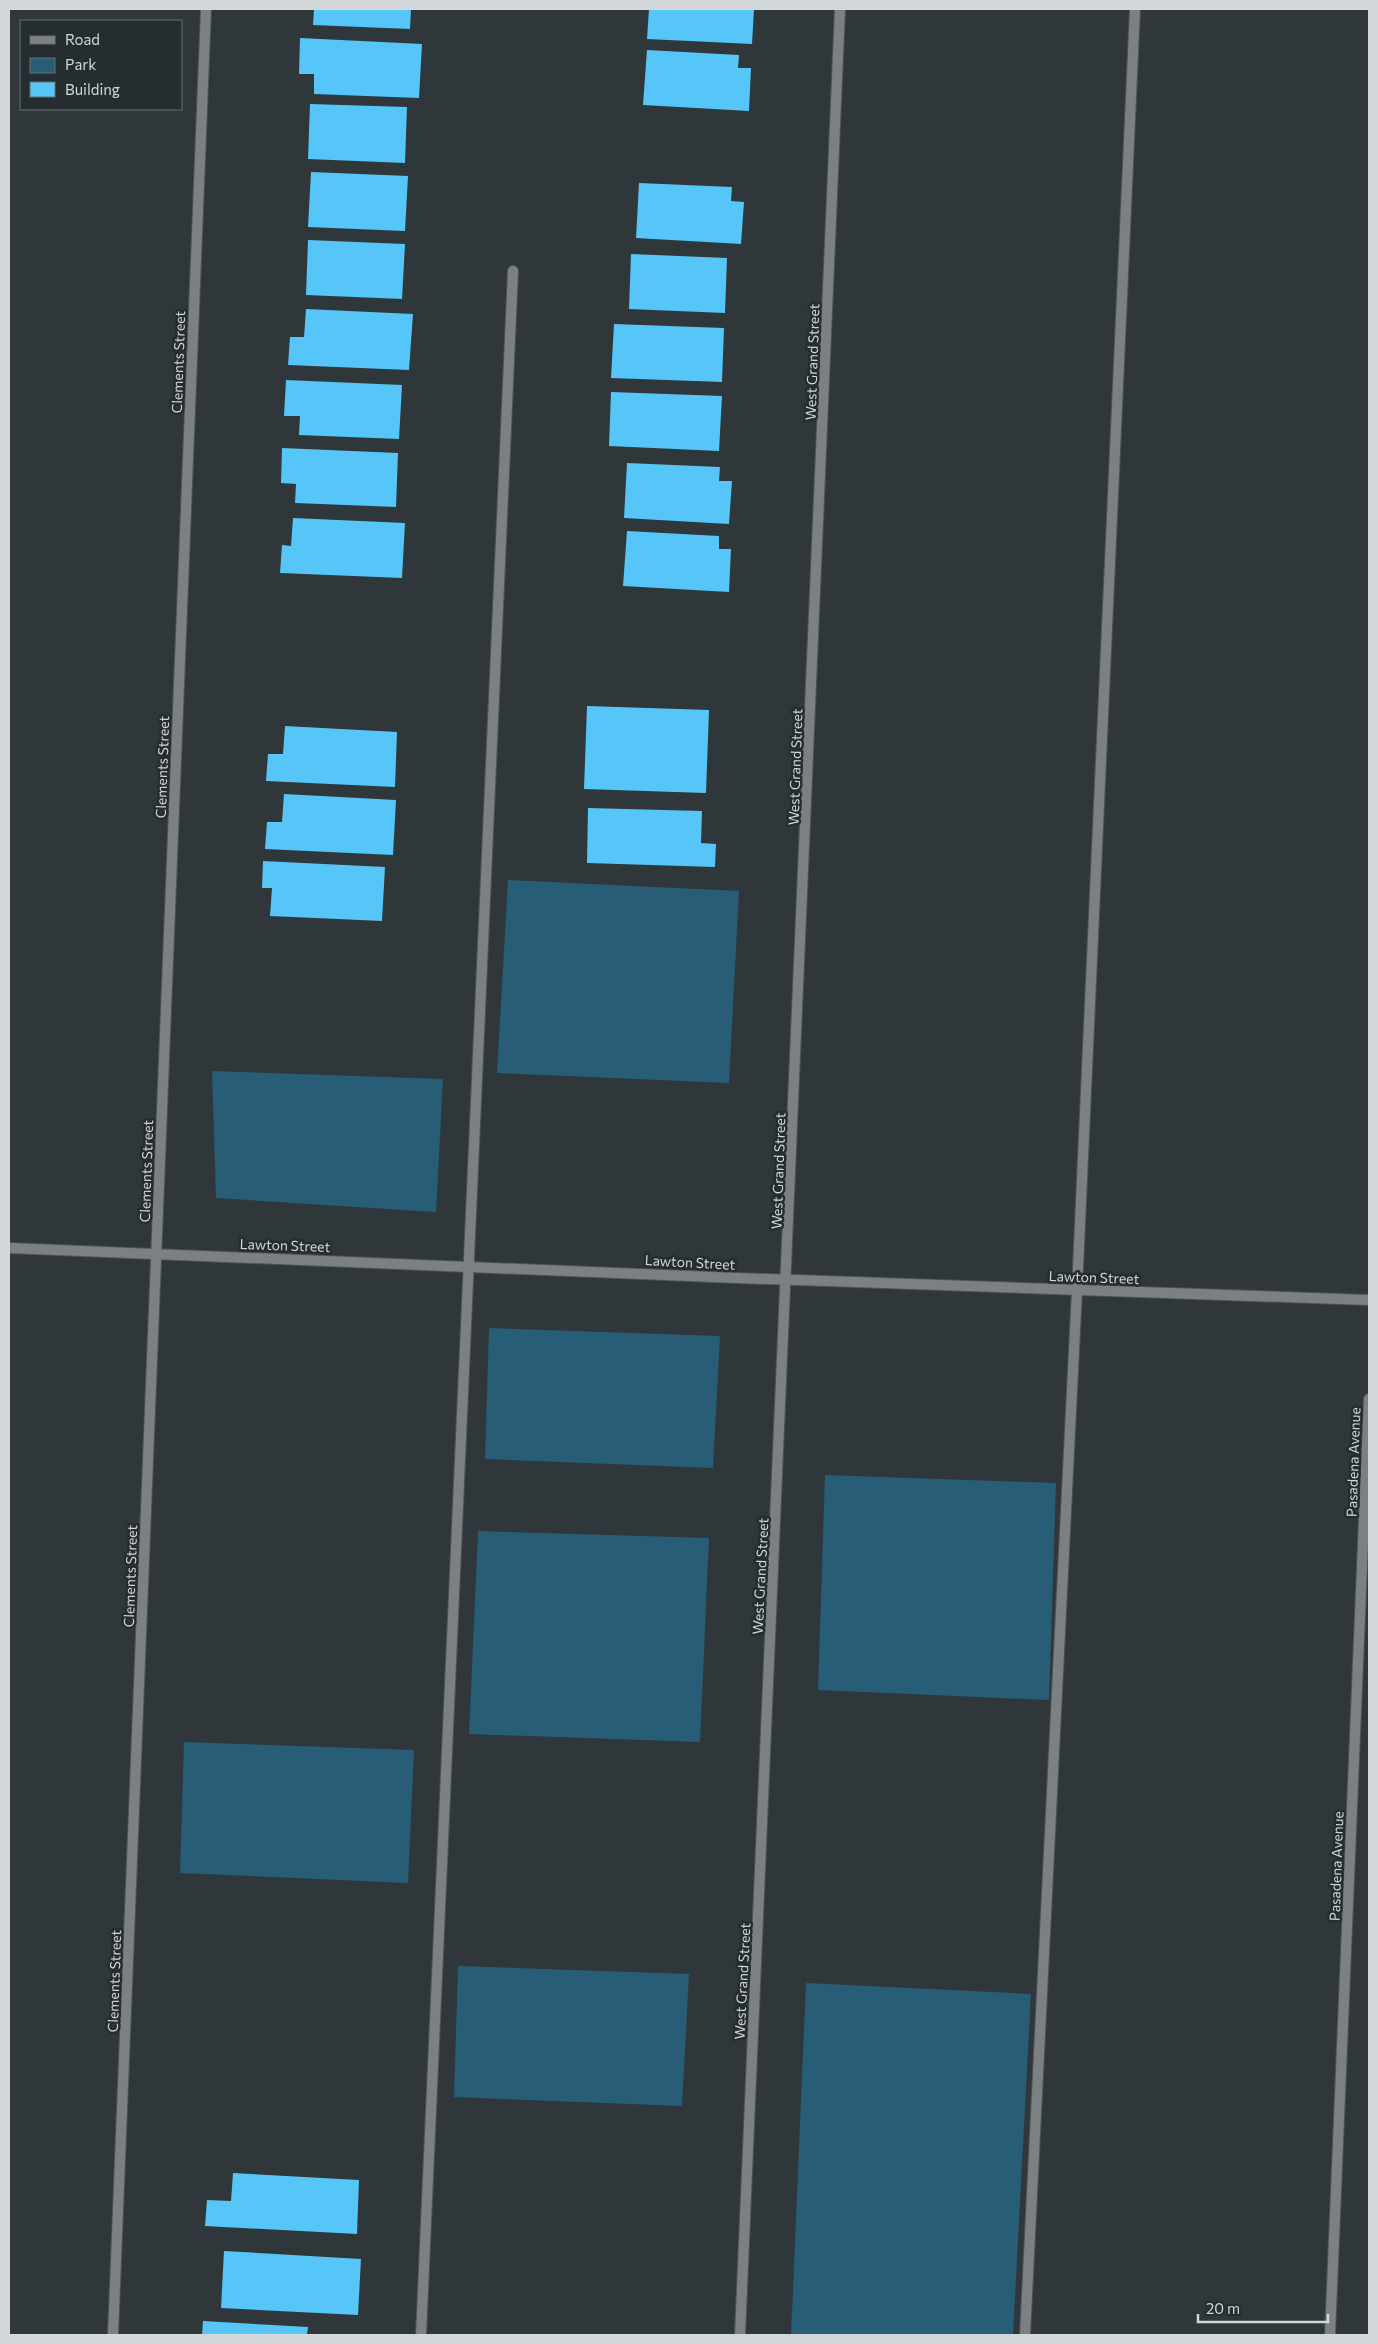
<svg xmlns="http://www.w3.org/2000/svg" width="1378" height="2344" font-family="Commissioner,sans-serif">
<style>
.green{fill:#275d76}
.building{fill:#56c5f7}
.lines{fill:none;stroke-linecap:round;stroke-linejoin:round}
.service-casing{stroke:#4c5458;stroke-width:12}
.minor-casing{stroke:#4c5458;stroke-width:12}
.service{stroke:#7c8082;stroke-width:10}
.minor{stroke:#7c8082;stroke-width:10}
.labels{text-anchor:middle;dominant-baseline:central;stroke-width:5;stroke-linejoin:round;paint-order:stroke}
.street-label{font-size:14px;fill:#d2d7da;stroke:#252d31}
</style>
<rect width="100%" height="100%" fill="#2f373b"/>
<path class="green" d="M508 880 739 891 729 1083 497 1073Z
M212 1071 443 1079 436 1212 216 1198Z
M489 1328 720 1336 713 1468 485 1459Z
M825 1475 1056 1483 1049 1700 818 1690Z
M478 1531 709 1538 700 1742 469 1734Z
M184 1742 414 1750 408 1883 180 1873Z
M458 1966 689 1974 682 2106 454 2097Z
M806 1983 1031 1994 1013 2335H791Z"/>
<path class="building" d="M314 9H411L410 29 313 25Z
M649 9H754L752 44 647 39Z
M300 38 422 44 419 98 314 94V74H299Z
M647 50 739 55 738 68H751L749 111 643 105Z
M310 104 407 107 405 163 308 159Z
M311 172 408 176 405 231 308 227Z
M639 183 732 187 731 201 744 202 741 244 636 238Z
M308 240 405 244 402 299 306 295Z
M631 254 727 258 725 313 629 309Z
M306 309 413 314 409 370 288 365 290 337H304Z
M614 324 724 328 722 382 611 378Z
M286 380 402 385 399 439 299 435 300 416H284Z
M611 392 722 396 719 451 609 446Z
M282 448 398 453 396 507 295 503 296 484 281 483Z
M627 463 720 467 719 481H732L729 524 624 518Z
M293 518 405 523 402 578 280 573 282 545 291 546Z
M627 531 719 536V549H731L729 592 623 586Z
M587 706 709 710 706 793 584 789Z
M285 726 397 732 395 787 266 781 268 754H283Z
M284 794 396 800 393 855 265 849 267 822H282Z
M588 808 702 811 701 843 716 844 715 867 587 863Z
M263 861 385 867 382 921 270 916 272 888H262Z
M233 2173 359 2180 357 2234 205 2226 207 2200 231 2201Z
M224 2251 361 2259 358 2315 221 2308Z
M203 2321 308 2327 307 2335H202Z"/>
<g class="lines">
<defs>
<path id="service" d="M421 2335 513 271
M1025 2335 1077 1290 1135 9"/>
<path id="minor" d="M9 1248 737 1278 1369 1300
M113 2335 206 9
M740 2335 840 9
M1330 2335 1369 1399"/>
</defs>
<use href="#service" class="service-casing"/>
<use href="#minor" class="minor-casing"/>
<use href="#service" class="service"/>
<use href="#minor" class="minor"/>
</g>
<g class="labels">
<g class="street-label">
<text transform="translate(178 362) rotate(-88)">Clements Street</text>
<text transform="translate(812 362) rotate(-88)">West Grand Street</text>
<text transform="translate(162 767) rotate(-88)">Clements Street</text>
<text transform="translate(795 767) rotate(-88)">West Grand Street</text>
<text transform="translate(146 1171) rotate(-88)">Clements Street</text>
<text transform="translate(778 1171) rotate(-88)">West Grand Street</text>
<text transform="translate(285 1245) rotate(2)">Lawton Street</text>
<text transform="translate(690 1262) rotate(3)">Lawton Street</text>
<text transform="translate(1094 1277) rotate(2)">Lawton Street</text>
<text transform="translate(1353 1462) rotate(-88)">Pasadena Avenue</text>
<text transform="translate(130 1576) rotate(-88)">Clements Street</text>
<text transform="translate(760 1576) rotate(-87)">West Grand Street</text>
<text transform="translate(1336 1866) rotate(-88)">Pasadena Avenue</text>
<text transform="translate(114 1981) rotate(-88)">Clements Street</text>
<text transform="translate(742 1981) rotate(-87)">West Grand Street</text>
</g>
</g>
<rect width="1378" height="2344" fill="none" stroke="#d2d7da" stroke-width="20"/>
<rect x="20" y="20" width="162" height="90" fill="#252d31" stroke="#6a7175"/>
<rect x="30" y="36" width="25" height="8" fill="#7c8082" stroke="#6a7175"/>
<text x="65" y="45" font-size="15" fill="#d2d7da">Road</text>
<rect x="30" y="58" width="25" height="15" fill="#275d76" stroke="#6a7175"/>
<text x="65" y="70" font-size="15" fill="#d2d7da">Park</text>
<rect x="30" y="82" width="25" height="15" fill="#56c5f7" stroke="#6a7175"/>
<text x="65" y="95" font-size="15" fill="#d2d7da">Building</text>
<path d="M1198 2314v8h130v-8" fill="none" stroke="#d2d7da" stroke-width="2.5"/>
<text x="1206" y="2314" font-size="15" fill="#d2d7da" stroke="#252d31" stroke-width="4" paint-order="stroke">20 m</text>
</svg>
